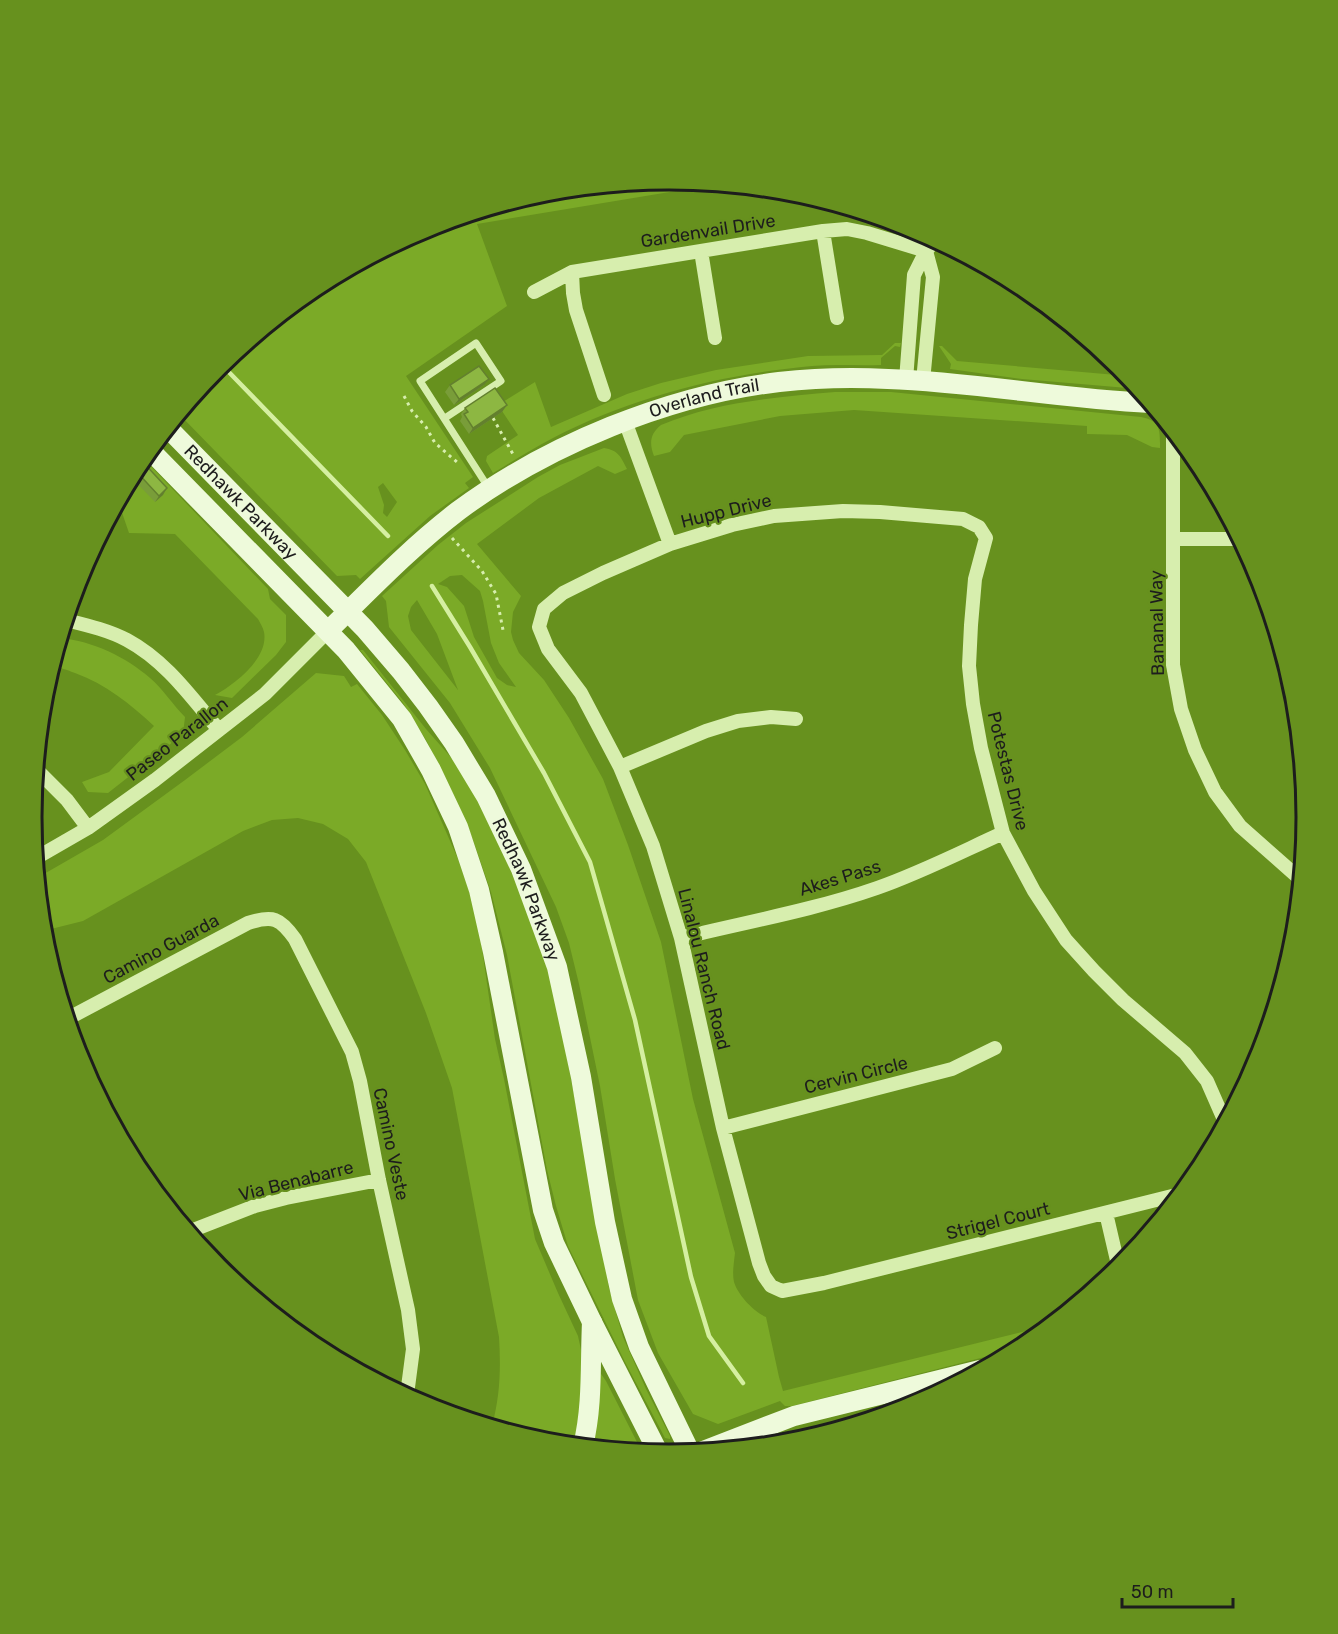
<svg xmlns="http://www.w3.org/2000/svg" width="1338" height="1634" font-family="Rubik,sans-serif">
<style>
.green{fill:#7baa27;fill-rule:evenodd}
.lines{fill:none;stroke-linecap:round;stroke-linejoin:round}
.stream{stroke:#d5efa1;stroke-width:4.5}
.path{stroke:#d7eeae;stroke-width:3;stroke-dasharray:3 4.5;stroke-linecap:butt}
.lane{stroke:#d7eeae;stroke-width:7}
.street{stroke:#d7eeae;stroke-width:14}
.secondary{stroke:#eefadb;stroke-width:20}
.wall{fill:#799d39}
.shaded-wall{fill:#63802e}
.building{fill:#8db742;stroke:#63802e;stroke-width:1.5}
.labels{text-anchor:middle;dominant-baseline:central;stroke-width:4.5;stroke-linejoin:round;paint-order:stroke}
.street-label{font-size:18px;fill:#1d1d1d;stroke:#67911e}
.rim{fill:none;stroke:#1d1d1d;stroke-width:3}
</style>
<rect width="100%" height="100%" fill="#67911e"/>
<path class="green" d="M669 180 718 184 477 224 507 306 406 376 473 477 465 483 469 488 430 516 360 579 356 575 337 576 179 414 218 366 315 287 425 228 521 199 611 185ZM383 483 397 502 387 517 383 513 384 505 378 487Z
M895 343H901L900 347 895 346 881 358V365C858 366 835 364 812 366 723 374 632 397 553 438 532 449 513 461 493 473L486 461 487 456 518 435 498 405 535 382 551 427 627 394 661 383 716 370 808 356 882 355Z
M939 346H942L957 361 1128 376 1139 389 1022 379 950 369 951 364Z
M835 392H891L1141 417C1161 421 1160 430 1160 448L1152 447 1127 435 1087 434V426L854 410 780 416 684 435 670 452 654 456C649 443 650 434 661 425 715 402 777 397 835 392Z
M604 448C618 450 621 457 627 469L615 474 598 466 539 498 477 544 521 596 513 612 511 632 513 640 519 653 544 680 569 718 603 779 628 845 661 942 693 1099 735 1253C734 1262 732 1273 734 1282 738 1295 753 1311 766 1317L779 1377 783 1391 1050 1325 1024 1347 792 1406H785L780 1401 718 1424 693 1414 658 1353 638 1300 615 1179 600 1086 579 984 569 943 556 907 490 768 450 703 389 627 386 601 382 596 438 545 466 523 538 477 560 465ZM462 575 480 591 483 601 491 643 499 663 516 687 507 685 497 678 474 637 464 606 447 587 438 584 450 576ZM417 600 437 634 458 690 411 630 408 616 411 607Z
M143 458 268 589 270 599 286 615V642L276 655 232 698 215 695C235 684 269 658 264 632 263 627 260 623 258 619L175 534 129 533 118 501Z
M60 638C93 641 126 657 150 678 163 689 173 705 185 717L183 734 108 793 88 792 82 782 109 772 154 726C129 703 107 685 75 673 67 670 60 667 52 667Z
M360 650H363L426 729 455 762 484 810 515 876 552 979 578 1116 609 1288 623 1337 646 1389 670 1436V1439L665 1438 625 1362 568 1246 556 1206 547 1170 507 955 491 892 473 840 449 785 426 740 403 703Z
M316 673 344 676 351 687 357 684 382 715 405 750 425 784 458 859 477 914 495 1039 504 1079 535 1239 558 1293 578 1336 585 1368 576 1445 544 1442 492 1426C500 1396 501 1369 499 1337L452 1088 426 1013 366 862 348 839 323 824 298 818 272 820 243 831 83 921 43 931 37 878 103 840 185 780 242 737Z
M599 1371 606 1381 638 1444 633 1447 632 1451 589 1447Z"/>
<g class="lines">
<path class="stream" d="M221 364 388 536
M432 586 470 647 544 773 590 862 635 1020 691 1277 709 1336 743 1383"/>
<path class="path" d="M404 396 412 411 426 427 435 443 458 463
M493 418 514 456
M452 538 482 571 496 594 503 630"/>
<path class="lane" d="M445 418 501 381 476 343 420 381 488 487"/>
<path class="street" d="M823 231 837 318
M701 251 715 338
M572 272 573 293 576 310 604 395
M534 292 572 272 823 231 847 229 867 233 926 251
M906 380 914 275 926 251 935 240
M923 381 933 277 926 251
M625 421 670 544
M1173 432V665L1181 709 1195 750 1215 792 1240 826 1300 879
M1174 539H1240
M66 620C86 625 108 630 127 640 166 661 191 697 219 730
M620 767 706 731 738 721 771 717 796 719
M36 769 67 800 88 828
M36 858 88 828 155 780 265 694 328 631
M681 938C746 922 814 910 877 888 920 873 961 852 1003 833
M67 1019 248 923C273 915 280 918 295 939L352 1052 360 1081 379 1180 408 1310 413 1349 408 1387 406 1396
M723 1128 952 1069 995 1048
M1180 1194 824 1283 782 1291 771 1286 764 1276 759 1263 723 1128 681 938 653 846 620 767 581 693 548 649 539 627 544 609 563 593 603 573 670 544 732 525 774 516 843 511 880 512 963 519 979 527 986 538 975 579 971 625 969 666 973 704 981 748 1003 833 1034 891 1066 940 1094 971 1123 1000 1185 1053 1207 1081 1225 1122
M1106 1213 1119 1269
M188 1232 255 1206 286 1198 379 1180"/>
<g class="secondary">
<path id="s1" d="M168 428 365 629 401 671 428 706 454 743 486 796 521 869 557 967 581 1077 605 1222 622 1299 639 1347 690 1452"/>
<path d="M150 450 346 650 402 719 431 770 458 827 479 890 493 952 543 1210 554 1243 592 1322 659 1454"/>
<path id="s2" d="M328 631C370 590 411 547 458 511 547 445 669 395 779 382 815 378 852 377 888 379 975 382 1062 399 1150 403"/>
<path d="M583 1446C593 1405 590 1363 592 1322"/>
<path d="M703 1451 794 1416 980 1370"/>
</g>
</g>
<path class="wall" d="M450 385H484L454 405 445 392Z
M507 405 502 412 469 434 460 421 462 417 461 414 465 408Z
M139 463 163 495 155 502 131 477Z"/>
<path class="shaded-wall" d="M489 379 484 385 454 405 459 399Z
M507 405 502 412 469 434 473 428Z
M167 488 163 495 155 502 159 496Z"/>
<path class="building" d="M479 366 489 379 459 399 450 385Z
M495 388 507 405 473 428 464 414 468 412 465 408Z
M141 460 167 488 159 496 135 470Z"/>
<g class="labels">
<g class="street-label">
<text transform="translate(708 231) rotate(-9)">Gardenvail Drive</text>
<text stroke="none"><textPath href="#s2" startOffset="450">Overland Trail</textPath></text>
<text stroke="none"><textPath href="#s1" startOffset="104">Redhawk Parkway</textPath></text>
<text transform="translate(726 511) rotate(-14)">Hupp Drive</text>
<text transform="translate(1157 623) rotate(-91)">Bananal Way</text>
<text transform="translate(177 739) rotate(-38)">Paseo Parallon</text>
<text transform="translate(1008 771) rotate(76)">Potestas Drive</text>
<text transform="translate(840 878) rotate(-17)">Akes Pass</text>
<text stroke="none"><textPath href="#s1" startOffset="590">Redhawk Parkway</textPath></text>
<text transform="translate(161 949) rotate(-28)">Camino Guarda</text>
<text transform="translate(704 969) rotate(76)">Linalou Ranch Road</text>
<text transform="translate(856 1075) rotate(-14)">Cervin Circle</text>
<text transform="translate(391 1144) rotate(78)">Camino Veste</text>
<text transform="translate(296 1181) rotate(-14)">Via Benabarre</text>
<text transform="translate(998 1221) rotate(-14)">Strigel Court</text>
</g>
</g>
<path d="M0 0H1338V1634H0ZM42 817a627 627 0 1 1 1254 0a627 627 0 1 1-1254 0Z" fill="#67911e" fill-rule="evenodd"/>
<path class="rim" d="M42 817a627 627 0 1 1 1254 0a627 627 0 1 1-1254 0Z"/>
<path d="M1122 1598v9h111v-9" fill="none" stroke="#1d1d1d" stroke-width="3"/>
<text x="1131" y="1598" font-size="18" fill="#1d1d1d" stroke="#67911e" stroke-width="4.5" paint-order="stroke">50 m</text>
</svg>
